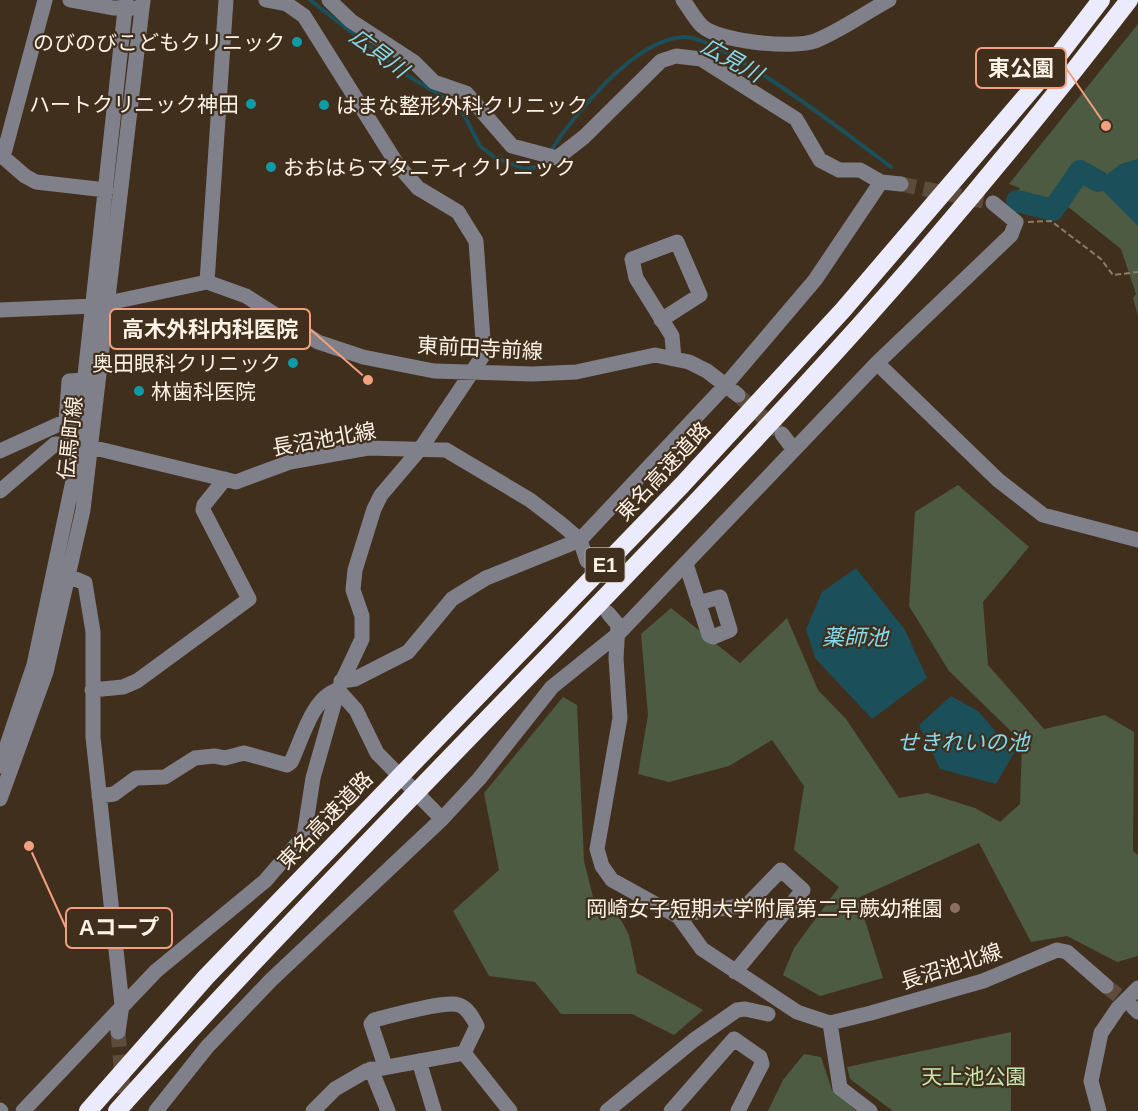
<svg xmlns="http://www.w3.org/2000/svg" width="1138" height="1111" font-family="Arial,'Noto Sans JP',sans-serif">
<style>
.green{fill:#4c5b41}
.water{fill:#1b4f5a}
.lines{fill:none;stroke-linecap:round;stroke-linejoin:round}
.stream{stroke:#1b4f5a;stroke-width:4}
.river{stroke:#1b4f5a;stroke-width:22}
.minor-tunnel{stroke:#5d4c3b;stroke-width:15;stroke-dasharray:15 8;stroke-linecap:butt}
.path{stroke:#8b7c6c;stroke-width:2;stroke-dasharray:6 3;stroke-linecap:butt}
.minor{stroke:#80808b;stroke-width:15}
.highway{stroke:#ecebfd;stroke-width:18}
.culture-dot{fill:#0f9aa8;stroke:#412f1d;stroke-width:2}
.education-dot{fill:#8d6e63;stroke:#412f1d;stroke-width:2}
.labels{text-anchor:middle;dominant-baseline:central;stroke-width:4.5;stroke-linejoin:round;paint-order:stroke}
.shield{fill:#412f1d;stroke:#c5b8aa;stroke-width:1.5}
.shield-label{font-size:20px;font-weight:bold;fill:#fef2e7}
.poi-label{font-size:21px;fill:#fef2e7;stroke:#412f1d;text-anchor:end}
.street-label{font-size:21px;fill:#fef2e7;stroke:#412f1d}
.park-label{font-size:21px;fill:#c5e7ac;stroke:#412f1d}
.water-label{font-size:22px;font-style:italic;fill:#85daee;stroke:#412f1d}
.leader{fill:none;stroke:#f2a07f;stroke-width:2}
.callout-dot{fill:#f2a07f;stroke:#412f1d;stroke-width:2}
.callout{fill:#412f1d;stroke:#f2a07f;stroke-width:2}
.callout-label{font-size:22px;text-anchor:middle;font-weight:bold;fill:#fef2e7}
</style>
<rect width="100%" height="100%" fill="#412f1d"/>
<path class="green" d="M1138 24V316L1133 298 1136 294 1121 249 1067 206 1009 202 1020 188 1009 184Z
M958 485 1029 547 983 602 988 665 1044 729 1105 715 1134 732 1133 851 1138 855V956L1117 962 1067 936 1031 942 979 843 858 898 883 978 820 996 783 975 794 948 839 887 794 850 804 786 772 740 729 766 669 782 638 774 648 715 641 634 671 608 740 663 787 618 818 690 846 719 899 798 927 793 975 808 1000 822 1020 804 1022 742 949 671 909 606 915 512Z
M563 697 577 705 584 861 596 909 620 918 629 935 637 973 703 1010 674 1035 632 1014H561L535 982 489 976 453 911 499 870 484 793Z
M1011 1032V1111H893L850 1079 847 1067Z
M804 1054 821 1057 832 1090 857 1111H768L783 1080Z"/>
<path class="water" d="M1138 159V226L1095 183 1121 164Z
M856 568 905 630 927 678 872 719 815 658 806 629 822 592Z
M951 696 978 711 1014 753 996 784 940 769 919 725Z"/>
<g class="lines">
<path class="stream" d="M310 0 405 74 460 107 480 146 494 157 525 169 536 167 545 159
M549 153C575 114 634 39 684 37 722 36 856 141 891 167"/>
<path class="river" d="M1017 201 1053 210 1080 171 1098 181"/>
<path class="minor-tunnel" d="M901 184 993 203
M738 395 778 431
M1106 986 1134 1008
M118 1032 125 1110"/>
<path class="path" d="M1028 222 1051 221 1101 259 1113 275 1138 272"/>
<path class="minor" d="M70 0 113 8H133
M329 0 351 21 414 62 434 82 466 93 512 146 557 158 584 137 661 61 676 56 701 59 796 119 820 160 839 170H860L881 182
M683 0C689 8 695 19 702 26 720 42 793 49 815 41 840 31 865 13 889 0
M0 157H3L25 176 36 182 106 190
M3 157 45 0
M207 282 246 296 318 342 363 357 434 371 532 374 576 372 655 355 689 362 707 371 738 395
M0 310 94 306 207 282 226 0
M661 320 700 295 677 242 632 259 636 278 672 336 674 359
M877 363 998 480 1043 515 1138 540
M782 434 794 450
M0 451 66 421 69 381 85 380
M0 491 55 444H78L236 482 290 462 368 448 446 450 530 500 560 523 580 540 587 561
M686 564 709 635 713 637 730 630 720 597 698 603
M59 572 85 583 93 632V737L122 1005 118 1032
M608 613 618 625 616 658 620 718 597 849 602 866 612 880 679 917 702 949 797 1012 830 1023 871 1013 983 981 1057 950 1067 952 1106 986
M341 681 355 679 408 652 452 599 486 578 580 540 724 387 815 280 881 182 901 184
M92 690 123 687 137 681 249 599 203 510 204 505 225 479
M0 766 34 665 74 476 126 0
M99 796 114 794 136 778 165 777 195 758 214 756 225 758 244 753 287 765 291 762C302 740 312 697 338 690L356 710 377 753 442 819
M0 799 46 672 83 510 143 0
M679 917 683 914 747 905 781 870 803 890 735 972
M1134 1008 1138 1012
M830 1023 840 1088 870 1111
M464 1053 510 1111
M419 1061 434 1111
M385 1066 371 1024 374 1020C391 1016 445 1000 459 1005 468 1008 473 1018 477 1026L464 1053
M371 1069 388 1111
M0 1110 1 1111
M23 1111 156 971 265 881 304 836 313 778 338 690 362 639V616L353 590 355 570 374 509 381 495 421 448 484 354 476 241 458 212 418 188 397 164 304 16 287 4 266 0
M156 1111 207 1047 271 980 442 819 479 779 552 687 618 634 877 363 1011 235 1016 222 993 203
M313 1111 335 1089 366 1071 464 1053
M607 1111 694 1040 737 1010 745 1009 768 1014
M671 1111 734 1039 760 1057 762 1064 738 1111
M1099 1111 1091 1081 1101 1033 1118 1008 1138 988"/>
<path class="highway" d="M88 1111 206 977 682 485 843 310 1038 82 1101 0
M117 1111C357 843 618 594 859 326 953 221 1043 112 1129 0"/>
</g>
<g class="culture-dot">
<circle cx="297" cy="42" r="6"/>
<circle cx="251" cy="104" r="6"/>
<circle cx="324" cy="105" r="6"/>
<circle cx="271" cy="167" r="6"/>
<circle cx="293" cy="363" r="6"/>
<circle cx="139" cy="391" r="6"/>
</g>
<circle class="education-dot" cx="955" cy="908" r="6"/>
<g class="labels">
<rect class="shield" x="585.5" y="548" width="39" height="34" rx="4.5"/>
<g class="shield-label">
<text x="605" y="565">E1</text>
</g>
<g class="poi-label">
<text x="285" y="42">のびのびこどもクリニック</text>
<text x="239" y="104">ハートクリニック神田</text>
<text x="336" y="105" text-anchor="start">はまな整形外科クリニック</text>
<text x="283" y="167" text-anchor="start">おおはらマタニティクリニック</text>
<text x="281" y="363">奥田眼科クリニック</text>
<text x="151" y="391" text-anchor="start">林歯科医院</text>
<text x="943" y="908">岡崎女子短期大学附属第二早蕨幼稚園</text>
</g>
<g class="street-label">
<text transform="translate(480 348) rotate(3)">東前田寺前線</text>
<text transform="translate(70 438) rotate(-84)">伝馬町線</text>
<text transform="translate(324 439) rotate(-10)">長沼池北線</text>
<text transform="translate(663 471) rotate(-47)">東名高速道路</text>
<text transform="translate(325 820) rotate(-46)">東名高速道路</text>
<text transform="translate(951 966) rotate(-18)">長沼池北線</text>
</g>
<g class="park-label">
<text x="974" y="1076">天上池公園</text>
</g>
<g class="water-label">
<text transform="translate(379 53) rotate(37)">広貝川</text>
<text transform="translate(732 60) rotate(29)">広見川</text>
<text x="855" y="637">薬師池</text>
<text x="963" y="742">せきれいの池</text>
</g>
</g>
<path class="leader" d="M1106 126L1066 68M368 380L310 329M29 846L66 928"/>
<g class="callout-dot">
<circle cx="1106" cy="126" r="6"/>
<circle cx="368" cy="380" r="6"/>
<circle cx="29" cy="846" r="6"/>
</g>
<g class="callout">
<rect x="976" y="48" width="90" height="40" rx="6"/>
<rect x="110" y="309" width="200" height="40" rx="6"/>
<rect x="66" y="908" width="106" height="40" rx="6"/>
</g>
<g class="callout-label">
<text x="1021" y="76">東公園</text>
<text x="210" y="337">高木外科内科医院</text>
<text x="119" y="935">Aコープ</text>
</g>
</svg>
